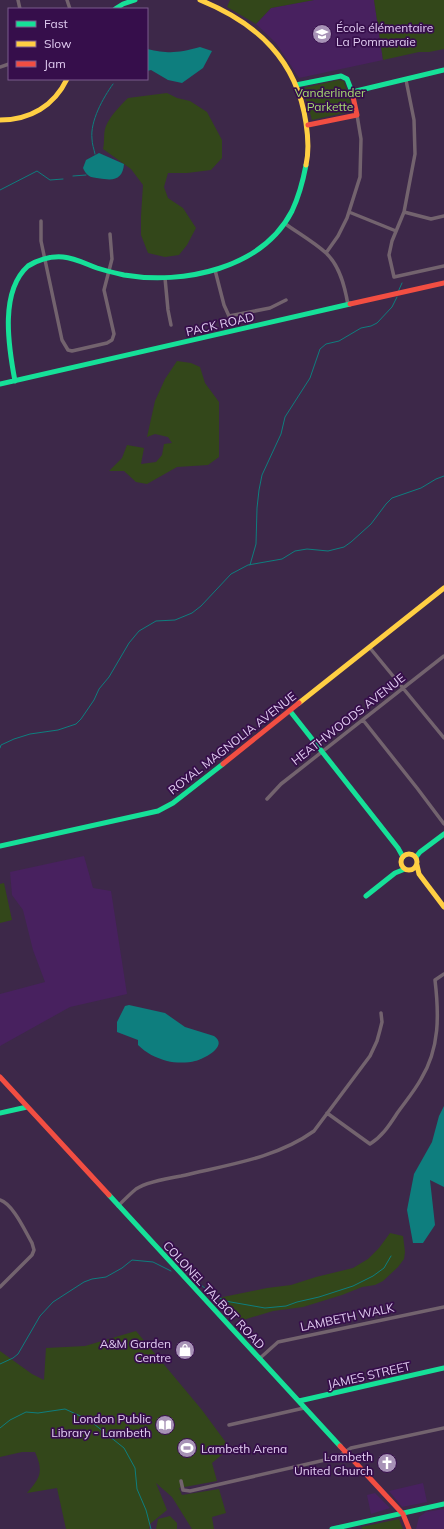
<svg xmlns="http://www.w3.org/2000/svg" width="444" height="1529" font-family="Mulish,sans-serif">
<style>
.built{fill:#48215f}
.green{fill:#33471a}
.water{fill:#0e7e7e}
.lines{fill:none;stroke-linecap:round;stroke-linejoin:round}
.stream{stroke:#0e7e7e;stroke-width:1}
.street{stroke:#73636e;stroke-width:3.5}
.fast{stroke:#16e098;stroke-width:5}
.slow{stroke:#ffcf43;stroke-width:5}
.jam{stroke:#f24e42;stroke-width:5}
.labels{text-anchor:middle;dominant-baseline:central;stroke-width:3.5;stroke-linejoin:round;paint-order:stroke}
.poi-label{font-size:12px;fill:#e0cbf0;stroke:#360e4b;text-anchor:end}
.park-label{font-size:12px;fill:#a6dc70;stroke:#360e4b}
.street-label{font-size:12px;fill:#e0cbf0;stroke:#360e4b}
</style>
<rect width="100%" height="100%" fill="#3d2849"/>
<path class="built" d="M314 0H374L383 60 299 78 276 43 256 24 271 8Z
M84 856 93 888 111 891 127 994 70 1007 0 1046V994L45 982 33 950 23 910 12 895 10 872Z
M423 1483 427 1502 402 1507 389 1491Z
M375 1493 390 1508 371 1514 367 1495Z
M444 1509V1529H416L419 1517 426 1512Z"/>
<path class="green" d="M230 0H314L271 8 256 24 227 7Z
M374 0H444V49L429 52H419L383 60Z
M338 80 344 81 351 104 349 112 312 120 303 88Z
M167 93 177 98 190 101 207 112 222 140V158L211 170 187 173H168L164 187 168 198 183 208 196 228 187 245 179 255 165 257 148 253 141 235V216L143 185 131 169 103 149C105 141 103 133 106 126 110 116 120 106 128 98Z
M177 361 191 363 200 367 205 383 219 402V457L208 465 177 467 147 484 136 482 124 471H109L122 458 127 445 144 448 141 464 156 462 162 455 164 444 172 443 168 437 155 434 147 437 155 401 165 379Z
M4 883 12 920 0 923V884Z
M390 1233 403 1236 405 1252 404 1259 398 1267 383 1281 375 1285 362 1287 342 1295 303 1307 273 1311 243 1320 233 1315 220 1299 223 1297 267 1288 291 1285 316 1277 353 1268 368 1259 379 1248Z
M136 1331 202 1410 230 1448 212 1463 217 1481 179 1488 182 1495 219 1489 226 1513 212 1517 214 1529H192L172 1497 156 1483 167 1510 150 1524 149 1529H66L57 1488 27 1493C40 1478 44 1472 35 1452H22L0 1457V1351L32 1374 44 1380 46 1348 85 1346Z
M170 1516 177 1523V1529H156L158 1519Z
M399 1519 403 1529H362L361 1527Z"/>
<path class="water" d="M200 47 212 51 203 68 182 83 168 80 151 70 147 71V49C170 54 177 53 200 47Z
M99 153 124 164C123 177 116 181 104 179 93 177 88 179 83 168L86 160Z
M129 1005 165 1013 185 1027 214 1036C229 1046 204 1059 195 1061 188 1063 175 1063 167 1061 156 1058 146 1053 138 1045V1040L117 1032V1022L125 1006Z
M444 1106V1187L430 1180 435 1225 423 1243H413L407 1210 414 1174 432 1142 439 1116Z"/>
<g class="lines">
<path class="stream" d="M95 154C94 149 92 144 92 139 90 121 103 98 113 84
M73 176 86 175
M0 190 37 171 50 180 63 179
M398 292 402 283
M250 565 256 544 257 508 259 490 262 475 281 434 285 417 310 378 320 349 326 344 339 341 361 328 371 326 377 323 392 307 397 297
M0 748 1 745 14 739 30 734 58 730 76 724 81 719 94 700 99 689 109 677 129 643 139 631 156 621 175 620 192 613 201 606 231 574 248 565 282 559 295 551 307 549 328 551 344 547 351 542 371 524 386 504 392 498 421 488 436 479 444 476
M186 1270 192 1272 201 1285 211 1293 225 1301 265 1308 286 1306 297 1302 319 1297 353 1286 373 1276 384 1268 391 1256
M0 1364 13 1358 18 1354 40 1316 53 1302 84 1282 92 1279 106 1277 122 1268 132 1260 153 1262 171 1271
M0 1428 10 1420 26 1412 38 1413 65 1409 89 1420 124 1448 135 1468 137 1489 146 1510 151 1529"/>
<path class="street" d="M18 0 20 9
M67 0 70 9
M0 67 9 64
M406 80 414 120 415 154 404 212 392 241 389 255 394 277 444 266
M349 212 396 231
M404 212 431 219 444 216
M41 221V241L62 340 68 350 72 351 107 343 112 340 114 334 104 290 112 259 110 234
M284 223C298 233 314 242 326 253 340 266 345 287 348 305
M326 253 338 236 347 218 360 177 361 139 357 115
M215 270 224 305 229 316 270 308 286 300
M165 278 168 310 171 325
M370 648 444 738
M363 720 417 788 444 824
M267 799 281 784 444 656
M327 1113 370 1144C383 1136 390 1124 398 1112 406 1101 415 1090 421 1079 440 1048 439 1014 435 980L444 974
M0 1200C13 1204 25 1231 32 1243L34 1250 32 1255 0 1287
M118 1206C124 1200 130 1194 136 1189 145 1183 169 1178 181 1176 226 1165 275 1159 314 1131L370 1056 377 1041 380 1030 382 1022 381 1013
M259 1359 278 1342 444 1307
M229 1425 304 1408
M181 1481 183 1490 190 1491 338 1457 351 1448 444 1428"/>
<path class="fast" d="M115 9 123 4 135 0
M296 85 341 76 347 79 352 92 444 70
M15 381C8 344 0 291 28 266 38 260 51 256 63 257 75 258 86 264 97 268 106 271 115 273 124 275 183 285 262 269 292 211 299 196 303 181 306 165
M0 384 350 304
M290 711 398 848 403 857
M0 846 158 811 173 803 223 764
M416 857 420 852 444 834
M366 896 395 873 405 869
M0 1113 27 1107
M109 1195 340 1446
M299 1401 444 1368
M332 1529 444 1504"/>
<path class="slow" d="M200 0C257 23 297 60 306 123 308 136 309 152 306 165
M0 120C30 120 54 106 67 79
M299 703 444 588
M401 862a8 8 0 1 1 16 0a8 8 0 1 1-16 0Z
M417 865 419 874 444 907"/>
<path class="jam" d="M308 125 357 115 352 92
M350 304 444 283
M223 764 299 703
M0 1077 109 1195
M340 1446 403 1514 409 1529"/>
</g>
<defs>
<symbol id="school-disc" viewBox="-11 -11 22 22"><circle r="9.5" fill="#a792b6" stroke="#360e4b"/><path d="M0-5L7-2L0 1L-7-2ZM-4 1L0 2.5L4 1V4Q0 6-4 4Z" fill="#fff"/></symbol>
<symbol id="shop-disc" viewBox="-11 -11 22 22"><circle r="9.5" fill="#a792b6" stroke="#360e4b"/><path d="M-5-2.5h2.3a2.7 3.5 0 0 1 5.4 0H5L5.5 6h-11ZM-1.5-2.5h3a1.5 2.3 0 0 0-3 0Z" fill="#fff"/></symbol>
<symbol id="library-disc" viewBox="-11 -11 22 22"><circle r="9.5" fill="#a792b6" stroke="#360e4b"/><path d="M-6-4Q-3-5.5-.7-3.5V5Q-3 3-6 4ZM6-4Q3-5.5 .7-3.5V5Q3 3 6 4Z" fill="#fff"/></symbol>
<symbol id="stadium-disc" viewBox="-11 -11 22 22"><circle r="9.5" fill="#a792b6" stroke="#360e4b"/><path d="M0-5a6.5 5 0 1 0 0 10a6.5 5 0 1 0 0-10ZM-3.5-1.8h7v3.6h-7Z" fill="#fff"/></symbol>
<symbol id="church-disc" viewBox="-11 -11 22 22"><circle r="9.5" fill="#a792b6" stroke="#360e4b"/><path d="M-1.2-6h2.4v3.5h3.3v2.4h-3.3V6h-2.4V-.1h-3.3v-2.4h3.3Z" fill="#fff"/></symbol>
</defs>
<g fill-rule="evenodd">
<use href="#school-disc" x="311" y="23" width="22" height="22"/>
<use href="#shop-disc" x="174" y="1339" width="22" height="22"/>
<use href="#library-disc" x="154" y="1414" width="22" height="22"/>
<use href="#stadium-disc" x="176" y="1437" width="22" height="22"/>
<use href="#church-disc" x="376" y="1452" width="22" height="22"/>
</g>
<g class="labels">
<g class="poi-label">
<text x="336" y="27" text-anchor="start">École élémentaire<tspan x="336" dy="14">La Pommeraie</tspan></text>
<text x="171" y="1343">A&amp;M Garden<tspan x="171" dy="14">Centre</tspan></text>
<text x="151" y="1418">London Public<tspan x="151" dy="14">Library - Lambeth</tspan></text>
<text x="201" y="1448" text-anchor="start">Lambeth Arena</text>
<text x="373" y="1456">Lambeth<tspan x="373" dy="14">United Church</tspan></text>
</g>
<g class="park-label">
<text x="330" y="92">Vanderlinder<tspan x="330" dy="14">Parkette</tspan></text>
</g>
<g class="street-label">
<text transform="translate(220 324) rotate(-13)">PACK ROAD</text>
<text transform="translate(348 719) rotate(-38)">HEATHWOODS AVENUE</text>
<text transform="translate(232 743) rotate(-38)">ROYAL MAGNOLIA AVENUE</text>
<text transform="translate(214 1295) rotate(47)">COLONEL TALBOT ROAD</text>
<text transform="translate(347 1317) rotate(-12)">LAMBETH WALK</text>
<text transform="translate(369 1375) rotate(-13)">JAMES STREET</text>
</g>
</g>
<rect x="8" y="8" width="140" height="72" fill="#360e4b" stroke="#7a5a8d"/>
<rect x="16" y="21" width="20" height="6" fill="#16e098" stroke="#7a5a8d"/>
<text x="44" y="28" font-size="12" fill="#e0cbf0">Fast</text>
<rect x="16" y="41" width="20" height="6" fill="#ffcf43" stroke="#7a5a8d"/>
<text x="44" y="48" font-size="12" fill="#e0cbf0">Slow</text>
<rect x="16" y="61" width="20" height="6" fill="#f24e42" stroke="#7a5a8d"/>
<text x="44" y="68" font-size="12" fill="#e0cbf0">Jam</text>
</svg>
